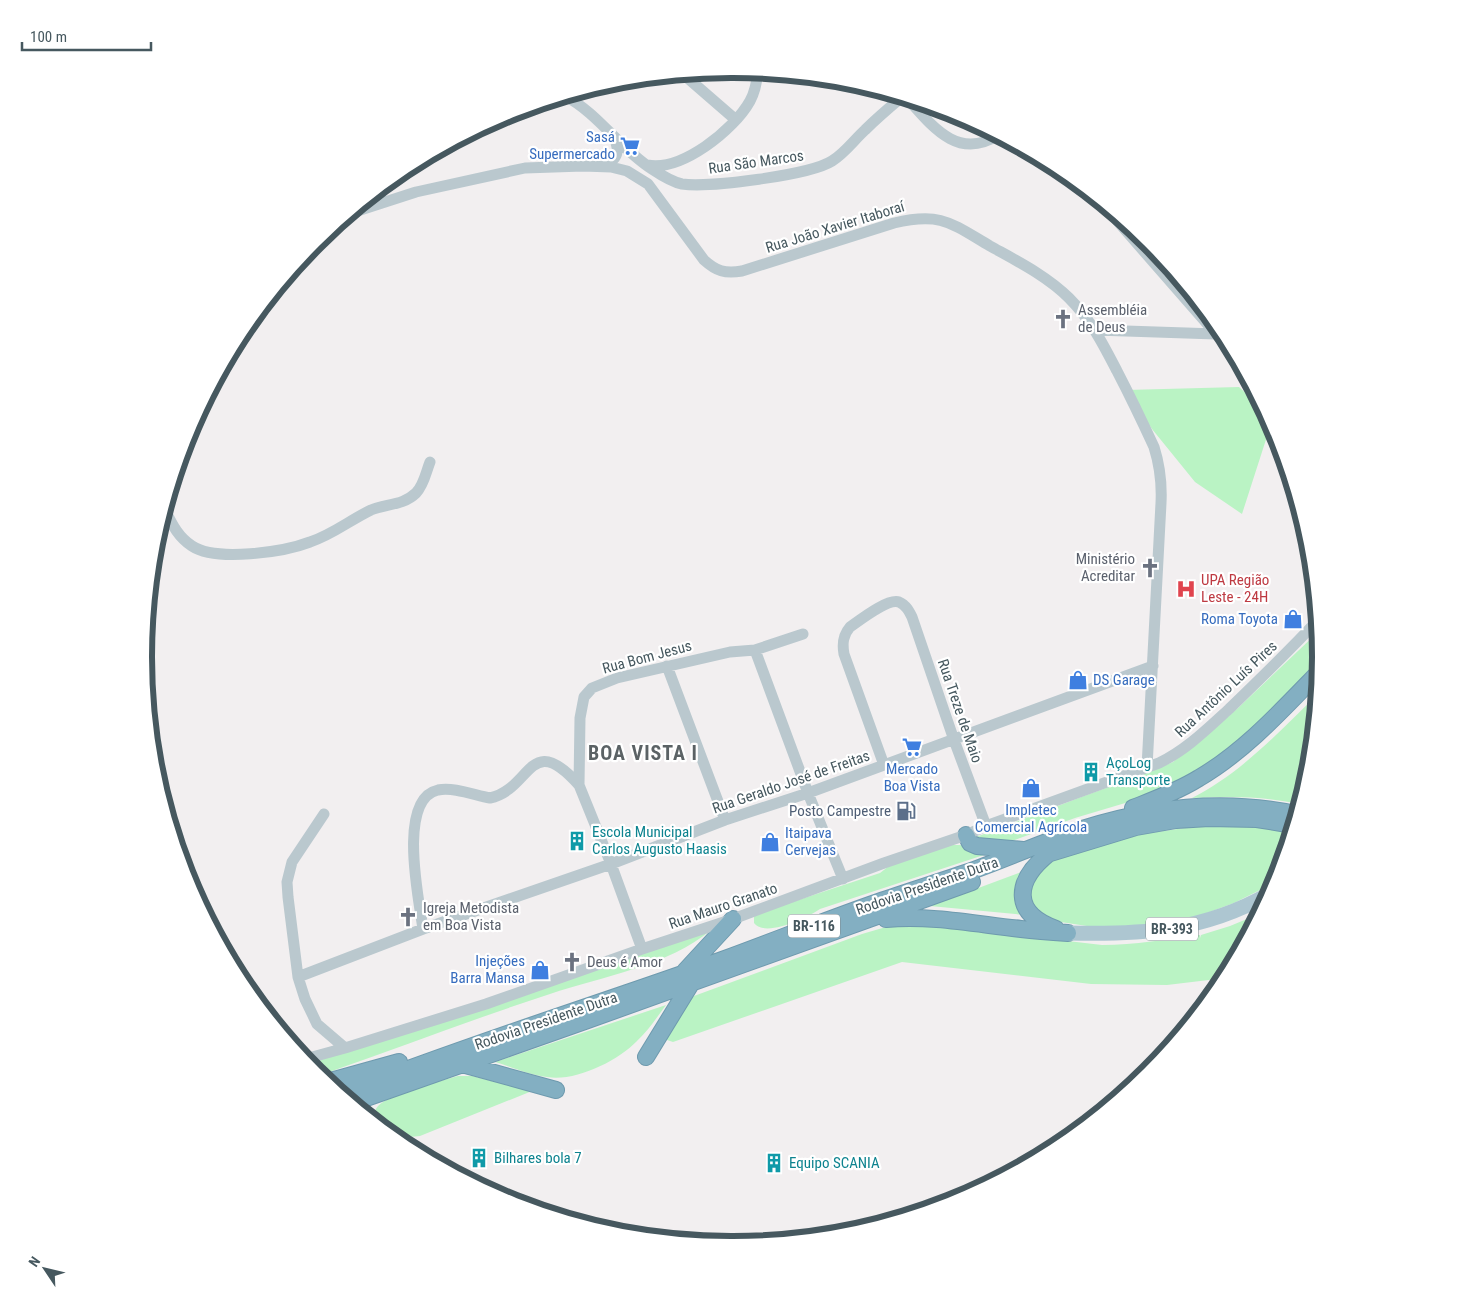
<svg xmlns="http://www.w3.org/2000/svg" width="1464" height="1314" font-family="'Roboto Condensed',sans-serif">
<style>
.green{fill:#baf3c4}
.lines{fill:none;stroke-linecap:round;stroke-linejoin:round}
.highway-casing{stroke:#6e9aae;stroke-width:18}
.minor{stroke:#bac8ce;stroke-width:11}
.major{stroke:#adc6d1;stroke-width:15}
.highway{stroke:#83afc2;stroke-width:16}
.labels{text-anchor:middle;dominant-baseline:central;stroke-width:4.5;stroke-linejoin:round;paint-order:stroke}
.shield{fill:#fff;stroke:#7e8a8f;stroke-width:1}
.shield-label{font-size:14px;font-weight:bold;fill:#46585f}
.shop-label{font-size:15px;fill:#366cbe;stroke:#fff;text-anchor:end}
.street-label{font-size:15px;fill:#46585f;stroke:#fff}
.worship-label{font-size:15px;fill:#5b616d;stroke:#fff;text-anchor:start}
.health-label{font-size:15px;fill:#be3a42;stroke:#fff;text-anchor:start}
.culture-label{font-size:15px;fill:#0d838f;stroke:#fff;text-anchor:start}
.service-label{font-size:15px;fill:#4e5e75;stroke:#fff;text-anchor:end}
.district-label{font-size:20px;font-weight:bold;letter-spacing:1px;fill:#5b6265;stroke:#fff}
.rim{fill:none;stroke:#46585f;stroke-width:6}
</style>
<rect width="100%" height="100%" fill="#f2eff0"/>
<path class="green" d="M1239 387 1263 409 1271 424 1242 514 1195 482 1152 429 1126 390Z
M1318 632 1320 664 1291 694 1210 766 1142 798 1075 818 1012 841 1003 842 976 837 1084 796 1145 774 1173 762 1238 708Z
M1317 695 1309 772 1299 804C1262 796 1230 796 1192 798 1240 774 1279 732 1317 695Z
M1198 826 1260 827 1291 831 1276 882 1234 903 1196 917 1133 927 1087 926 1054 921 1029 904 1031 872 1064 854 1143 834Z
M951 845H960L996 851 820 909C807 918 765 938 754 923V917L756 914 880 873 889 866Z
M1024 871 1025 915 930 906Z
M1259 914 1221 984 1212 995 1217 979 1167 985 1091 984 902 962 673 1042 667 1040V1036L689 1000 694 996 862 934 903 922 1102 945C1135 945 1167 939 1200 935L1201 938V935L1230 926Z
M711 930C670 965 601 977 550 994 476 1018 404 1046 332 1071L315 1072 306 1061Z
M666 1005C657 1017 648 1031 637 1041 618 1061 575 1082 547 1077 529 1075 512 1067 495 1062Z
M458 1076H472L532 1091 420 1136C400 1139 389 1133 374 1121 373 1115 374 1111 378 1106 389 1094 441 1081 458 1076Z
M909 1210 913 1214 858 1230C863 1218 896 1211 909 1210Z"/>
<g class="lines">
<defs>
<path id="highway" d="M1133 808C1156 799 1178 791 1199 778 1245 751 1282 710 1319 672
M966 835 970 843 977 846 1023 850
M1048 854C1015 881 1011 913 1056 929
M1044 855 1136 827 1176 820 1209 818 1257 819 1293 825
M886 919C932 915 975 924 1021 929 1037 931 1052 932 1068 933
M685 971 733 919
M646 1057 692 982
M462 1064 556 1090
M327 1082 399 1062
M342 1094C467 1045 596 1005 722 960 774 941 826 920 878 902 910 891 942 881 974 870 1010 857 1046 841 1082 829 1151 807 1225 799 1296 814
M352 1103 585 1021 972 882"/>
</defs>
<use href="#highway" class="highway-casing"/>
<path class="minor" d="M683 74 736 120
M565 96C599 114 619 148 652 169 661 175 672 182 682 184 709 188 810 175 832 161 845 153 854 140 865 130 877 118 890 107 902 97
M907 98C932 126 958 161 998 135
M647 165C681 172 734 130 750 101 755 92 757 81 758 71
M602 166C613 163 620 155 616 143
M1100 201 1216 334 1228 343
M348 214 416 192 525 168 583 166 611 167 627 171 648 184 704 260C716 271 725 274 742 271L894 223C941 212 951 223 990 246 1017 261 1047 276 1069 298 1091 320 1103 344 1117 371 1130 396 1142 421 1154 447 1160 466 1162 483 1161 503L1147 767
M1096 330 1216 334
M165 510C172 524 178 537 192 546 216 562 284 552 310 542 332 535 350 520 371 510 386 504 404 505 416 493 424 485 426 472 430 462
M755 650 808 793 843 879
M667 666 725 820
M884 765 844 654C842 643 843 635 850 627 860 620 888 598 899 602 906 605 909 611 912 617L954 740 986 826
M324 814 292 862 287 882 288 897 298 977 305 999 317 1024 345 1048
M423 929C419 900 397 799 438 790 454 787 474 795 490 798 532 789 529 729 579 785
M642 949 611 864 579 785 580 718 584 697 592 688 617 678 730 652 755 650 803 634
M298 977 423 929 611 864 725 820 808 793 1153 666
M305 1059 345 1048 486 1004 642 949 733 919 884 863 966 835 986 826 1159 763C1186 750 1207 729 1229 709 1259 680 1289 651 1317 621"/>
<path class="major" d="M1068 933C1141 935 1204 931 1269 894"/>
<use href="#highway" class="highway"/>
</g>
<defs>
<symbol id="supermarket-bare" viewBox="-9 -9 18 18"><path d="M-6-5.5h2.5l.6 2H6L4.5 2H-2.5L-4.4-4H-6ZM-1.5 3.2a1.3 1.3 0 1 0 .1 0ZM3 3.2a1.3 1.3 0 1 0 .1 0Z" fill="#3f7fe0" stroke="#fff" stroke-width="2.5" paint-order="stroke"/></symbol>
<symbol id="church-bare" viewBox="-9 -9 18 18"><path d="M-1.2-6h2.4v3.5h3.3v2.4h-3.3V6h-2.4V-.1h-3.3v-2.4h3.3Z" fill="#6b7280" stroke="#fff" stroke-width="2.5" paint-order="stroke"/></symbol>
<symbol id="hospital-bare" viewBox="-9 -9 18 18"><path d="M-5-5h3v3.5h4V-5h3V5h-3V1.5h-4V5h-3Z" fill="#e0444e" stroke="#fff" stroke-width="2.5" paint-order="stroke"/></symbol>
<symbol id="shop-bare" viewBox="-9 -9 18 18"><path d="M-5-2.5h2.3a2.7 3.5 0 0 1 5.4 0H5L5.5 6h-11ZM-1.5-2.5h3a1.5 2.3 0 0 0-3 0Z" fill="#3f7fe0" stroke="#fff" stroke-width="2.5" paint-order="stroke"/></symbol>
<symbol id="building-bare" viewBox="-9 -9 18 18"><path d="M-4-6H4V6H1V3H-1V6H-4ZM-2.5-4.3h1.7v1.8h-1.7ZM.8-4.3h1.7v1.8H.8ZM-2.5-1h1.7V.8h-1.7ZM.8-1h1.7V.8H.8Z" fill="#0f9aa8" stroke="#fff" stroke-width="2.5" paint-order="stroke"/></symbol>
<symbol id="fuel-bare" viewBox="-9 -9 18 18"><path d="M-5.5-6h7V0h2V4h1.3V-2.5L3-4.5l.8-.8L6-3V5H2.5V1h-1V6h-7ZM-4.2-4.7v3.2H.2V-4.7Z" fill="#5c6f8a" stroke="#fff" stroke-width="2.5" paint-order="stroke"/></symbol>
</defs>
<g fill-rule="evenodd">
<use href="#supermarket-bare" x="616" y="132" width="28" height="28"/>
<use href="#church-bare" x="1049" y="305" width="28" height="28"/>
<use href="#church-bare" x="1136" y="554" width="28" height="28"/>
<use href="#hospital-bare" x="1172" y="575" width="28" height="28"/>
<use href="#shop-bare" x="1279" y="605" width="28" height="28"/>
<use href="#shop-bare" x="1064" y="666" width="28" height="28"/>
<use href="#supermarket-bare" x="898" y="733" width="28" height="28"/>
<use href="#building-bare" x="1077" y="758" width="28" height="28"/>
<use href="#shop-bare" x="1017" y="774" width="28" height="28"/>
<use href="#fuel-bare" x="892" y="797" width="28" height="28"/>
<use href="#building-bare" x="563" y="827" width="28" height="28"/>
<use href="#shop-bare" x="756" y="828" width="28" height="28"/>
<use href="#church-bare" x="394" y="903" width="28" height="28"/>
<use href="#church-bare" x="558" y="948" width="28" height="28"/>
<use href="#shop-bare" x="526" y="956" width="28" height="28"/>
<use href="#building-bare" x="465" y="1144" width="28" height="28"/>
<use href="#building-bare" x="760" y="1149" width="28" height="28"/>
</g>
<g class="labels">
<g class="shield">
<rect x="788" y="914.5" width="52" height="23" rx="4"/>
<rect x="1146" y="917.5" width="52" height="23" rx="4"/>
</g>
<g class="shield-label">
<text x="814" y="926">BR-116</text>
<text x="1172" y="929">BR-393</text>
</g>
<g class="shop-label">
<text x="615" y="137">Sasá<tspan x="615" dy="17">Supermercado</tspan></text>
<text x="1278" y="619">Roma Toyota</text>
<text x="1093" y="680" text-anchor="start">DS Garage</text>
<text x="912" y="769" text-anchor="middle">Mercado<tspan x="912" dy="17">Boa Vista</tspan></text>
<text x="1031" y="810" text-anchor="middle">Impletec<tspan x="1031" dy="17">Comercial Agrícola</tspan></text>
<text x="785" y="833" text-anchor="start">Itaipava<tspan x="785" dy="17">Cervejas</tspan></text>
<text x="525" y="961">Injeções<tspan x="525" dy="17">Barra Mansa</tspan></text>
</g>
<g class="street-label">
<text transform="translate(756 162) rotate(-8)">Rua São Marcos</text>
<text transform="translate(835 227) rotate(-17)">Rua João Xavier Itaboraí</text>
<text transform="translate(647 657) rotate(-15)">Rua Bom Jesus</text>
<text transform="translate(1226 689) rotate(-43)">Rua Antônio Luís Pires</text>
<text transform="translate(960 711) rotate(71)">Rua Treze de Maio</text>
<text transform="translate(791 782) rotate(-19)">Rua Geraldo José de Freitas</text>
<text transform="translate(927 886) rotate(-19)">Rodovia Presidente Dutra</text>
<text transform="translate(723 906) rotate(-19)">Rua Mauro Granato</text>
<text transform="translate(546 1021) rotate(-19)">Rodovia Presidente Dutra</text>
</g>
<g class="worship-label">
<text x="1078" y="310">Assembléia<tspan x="1078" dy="17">de Deus</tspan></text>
<text x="1135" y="559" text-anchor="end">Ministério<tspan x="1135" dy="17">Acreditar</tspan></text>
<text x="423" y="908">Igreja Metodista<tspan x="423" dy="17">em Boa Vista</tspan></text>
<text x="587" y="962">Deus é Amor</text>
</g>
<g class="health-label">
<text x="1201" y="580">UPA Região<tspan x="1201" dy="17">Leste - 24H</tspan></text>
</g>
<g class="culture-label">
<text x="1106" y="763">AçoLog<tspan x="1106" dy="17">Transporte</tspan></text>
<text x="592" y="832">Escola Municipal<tspan x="592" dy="17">Carlos Augusto Haasis</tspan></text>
<text x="494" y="1158">Bilhares bola 7</text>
<text x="789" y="1163">Equipo SCANIA</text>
</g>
<g class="service-label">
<text x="891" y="811">Posto Campestre</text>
</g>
<g class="district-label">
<text x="643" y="753">BOA VISTA I</text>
</g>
</g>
<path d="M0 0H1464V1314H0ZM731 78H733A579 579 0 0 1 1312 657V657A579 579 0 0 1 733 1236H731A579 579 0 0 1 152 657V657A579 579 0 0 1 731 78Z" fill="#fff" fill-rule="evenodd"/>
<path class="rim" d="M731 78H733A579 579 0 0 1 1312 657V657A579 579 0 0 1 733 1236H731A579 579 0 0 1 152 657V657A579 579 0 0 1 731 78Z"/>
<g transform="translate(45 1269) rotate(305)" stroke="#ffffff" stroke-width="4" paint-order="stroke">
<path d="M0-4L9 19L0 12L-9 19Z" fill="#46585f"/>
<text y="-8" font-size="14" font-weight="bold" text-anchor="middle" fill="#46585f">N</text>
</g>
<path d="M22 42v8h129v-8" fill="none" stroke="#46585f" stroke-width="2.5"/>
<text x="30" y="42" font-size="15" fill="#46585f" stroke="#ffffff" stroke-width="4" paint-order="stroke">100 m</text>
</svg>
